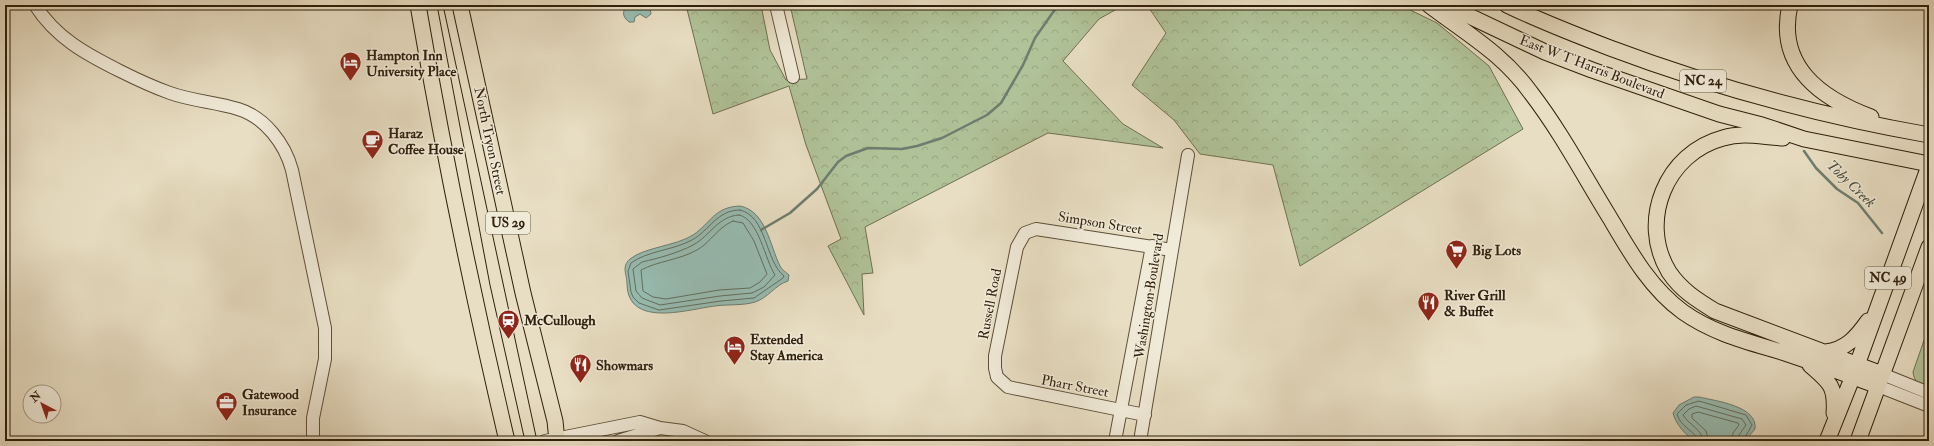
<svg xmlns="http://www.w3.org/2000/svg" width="1934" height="446" font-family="'IM FELL Double Pica',serif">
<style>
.forest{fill:url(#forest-crowns);stroke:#707052}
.park{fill:#b0c298;stroke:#707052}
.water{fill:#97bcb2;stroke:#6d7d6f}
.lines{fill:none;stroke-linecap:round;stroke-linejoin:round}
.shore{stroke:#636e5e;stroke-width:1}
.stream{stroke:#6d7d6f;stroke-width:2.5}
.minor-casing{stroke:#5d4f39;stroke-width:14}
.major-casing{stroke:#2f1f0b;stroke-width:17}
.minor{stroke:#f0ead8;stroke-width:12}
.major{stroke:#e8dec3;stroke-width:15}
.tram{stroke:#2f1f0b;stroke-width:1}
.labels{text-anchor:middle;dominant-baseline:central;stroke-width:3;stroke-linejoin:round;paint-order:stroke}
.shield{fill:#f0ead8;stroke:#695c48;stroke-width:1}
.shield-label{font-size:13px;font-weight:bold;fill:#2f1f0b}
.poi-label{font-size:14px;font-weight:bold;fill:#2f1f0b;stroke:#f0ead8;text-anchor:start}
.street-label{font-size:14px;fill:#2f1f0b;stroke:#f0ead8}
.water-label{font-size:15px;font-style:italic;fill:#4e4e3d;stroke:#f0ead8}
</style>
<defs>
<pattern id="forest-crowns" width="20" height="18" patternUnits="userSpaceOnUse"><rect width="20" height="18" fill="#b0c298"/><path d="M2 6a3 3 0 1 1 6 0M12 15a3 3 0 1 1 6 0" fill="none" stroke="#98a682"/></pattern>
</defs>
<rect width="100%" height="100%" fill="#e8dec3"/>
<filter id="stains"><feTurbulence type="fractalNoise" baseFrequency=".005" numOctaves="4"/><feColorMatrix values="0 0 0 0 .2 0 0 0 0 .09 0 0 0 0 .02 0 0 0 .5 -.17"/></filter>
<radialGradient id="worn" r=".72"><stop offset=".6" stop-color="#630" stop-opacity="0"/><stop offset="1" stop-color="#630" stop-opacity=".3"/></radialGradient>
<path class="forest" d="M686 5H761L770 50 786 80 807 79 790 5H966L968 8 970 5H1124L1099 19 1063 61 1123 124 1163 148 1048 133 865 227 873 273 862 274 864 315 828 246 841 239 806 145 789 86 713 114Z
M1147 5H1400L1437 23 1489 66 1523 129 1300 266 1273 165 1200 154 1174 120 1132 85 1166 33Z"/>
<path class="park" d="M1929 326V389C1920 386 1914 382 1913 372Z"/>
<path class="water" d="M636 5H642L645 8 650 7 651 14 646 18 640 14 635 17 634 22H629C624 18 622 14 625 8L632 9Z
M740 206C766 211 770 246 780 266 782 270 786 272 789 275L788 281C775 285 768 298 755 302 742 306 728 304 715 306 689 309 628 329 627 284 627 274 621 267 630 259 645 247 676 246 693 235 711 223 714 207 740 206Z
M1694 397H1699C1716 401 1758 406 1755 429L1745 441C1733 441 1708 444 1697 441 1687 438 1675 423 1673 413L1679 405Z"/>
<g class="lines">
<path class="shore" d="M740 210C767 216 765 261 784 276L783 278 754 298 721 301 659 310 639 303 633 297 631 292 628 271 631 263C647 251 674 250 692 240 710 230 717 210 740 210Z
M739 215C759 219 765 260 775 275L764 287 752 293 720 296 660 305 642 298 636 291 633 269 642 262C659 258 678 253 693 245 710 236 718 216 739 215Z
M733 221 743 223 754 241 767 274 760 282 750 288 719 290 666 299 653 297 643 291 641 270C658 261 679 260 697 250 710 243 718 227 733 221Z
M1698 441C1697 432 1680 427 1677 414L1686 405 1699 401 1746 415 1752 425 1743 441
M1703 441C1703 430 1688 424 1683 415L1689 409 1696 406 1742 419 1746 425 1739 435 1738 441
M1709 441 1706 431 1692 418V414L1698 412 1738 423 1739 425 1733 433 1732 441"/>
<path class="stream" d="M1804 151 1816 168 1837 189 1858 203 1882 233
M761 230 790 213 817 189 838 162 846 156 868 148 902 149 917 146 942 138 987 115 1001 103 1023 65 1035 38 1058 5"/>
<defs>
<path id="minor" d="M35 5C56 38 86 54 120 71 136 79 153 87 170 93 192 101 216 102 238 109 265 117 285 144 292 170L325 328V359L313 418V439
M776 5 793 77
M1882 374 1929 393
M1878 386 1929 406
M1145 415 1008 387 997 377 995 368V356L1017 247 1025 233 1036 229 1172 250
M545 441 640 422 660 428 683 431 705 441
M618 441 660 428
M1115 441 1152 246
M1140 441 1188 155"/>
<path id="major" d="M418 5C443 151 473 296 507 441
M460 5 523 293 555 421 557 441
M1429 5C1467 34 1502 53 1531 93 1561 132 1584 176 1610 218 1630 252 1650 288 1683 312 1714 334 1749 342 1785 353 1816 363 1847 374 1878 386
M1446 5 1545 52 1592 70 1719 114 1762 125 1804 139 1929 164
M1507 5C1540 21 1576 35 1610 48 1714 87 1820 116 1929 135
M1790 5C1776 66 1820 98 1871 117
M1783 138C1762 137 1743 132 1723 138 1666 153 1638 221 1669 272 1681 290 1697 300 1715 311L1882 374
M1826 352C1846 349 1856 338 1868 321
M1810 365C1830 382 1836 387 1834 413
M1827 441 1853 376 1929 166
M1858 441 1929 247"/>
</defs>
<use href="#minor" class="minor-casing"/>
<use href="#major" class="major-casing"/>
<use href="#minor" class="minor"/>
<use href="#major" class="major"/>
<path class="tram" d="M437 5 490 285 525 441
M443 5 537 441"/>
</g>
<defs>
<symbol id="hotel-pin" viewBox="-11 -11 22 30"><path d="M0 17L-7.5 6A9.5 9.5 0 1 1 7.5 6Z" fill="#8f2418" stroke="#f0ead8"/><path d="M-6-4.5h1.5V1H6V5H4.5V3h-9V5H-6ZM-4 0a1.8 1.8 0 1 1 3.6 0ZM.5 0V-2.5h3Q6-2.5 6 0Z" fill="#fff"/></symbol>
<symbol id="cafe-pin" viewBox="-11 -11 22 30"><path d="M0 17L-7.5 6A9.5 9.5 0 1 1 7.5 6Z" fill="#8f2418" stroke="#f0ead8"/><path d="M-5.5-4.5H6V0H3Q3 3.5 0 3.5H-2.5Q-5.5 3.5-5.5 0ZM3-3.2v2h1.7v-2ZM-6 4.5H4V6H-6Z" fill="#fff"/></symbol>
<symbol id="supermarket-pin" viewBox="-11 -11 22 30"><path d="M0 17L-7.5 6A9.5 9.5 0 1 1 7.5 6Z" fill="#8f2418" stroke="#f0ead8"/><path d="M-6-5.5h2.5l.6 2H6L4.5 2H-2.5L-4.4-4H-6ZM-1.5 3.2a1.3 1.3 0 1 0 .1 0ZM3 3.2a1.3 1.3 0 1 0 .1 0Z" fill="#fff"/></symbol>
<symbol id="restaurant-pin" viewBox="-11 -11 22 30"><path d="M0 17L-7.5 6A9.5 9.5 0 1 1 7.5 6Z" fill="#8f2418" stroke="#f0ead8"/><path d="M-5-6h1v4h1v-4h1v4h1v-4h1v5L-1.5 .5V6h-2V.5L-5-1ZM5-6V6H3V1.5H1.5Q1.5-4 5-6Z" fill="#fff"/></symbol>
<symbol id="station-pin" viewBox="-11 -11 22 30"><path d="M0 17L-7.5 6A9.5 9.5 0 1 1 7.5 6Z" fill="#8f2418" stroke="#f0ead8"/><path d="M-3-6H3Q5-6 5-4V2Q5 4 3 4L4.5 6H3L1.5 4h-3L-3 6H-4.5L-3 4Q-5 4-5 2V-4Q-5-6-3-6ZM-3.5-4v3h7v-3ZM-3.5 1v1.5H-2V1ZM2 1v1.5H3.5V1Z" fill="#fff"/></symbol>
<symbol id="office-pin" viewBox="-11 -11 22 30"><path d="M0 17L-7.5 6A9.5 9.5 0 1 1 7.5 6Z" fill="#8f2418" stroke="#f0ead8"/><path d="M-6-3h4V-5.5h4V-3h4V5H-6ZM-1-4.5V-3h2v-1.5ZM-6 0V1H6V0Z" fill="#fff"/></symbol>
</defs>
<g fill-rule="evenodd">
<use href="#hotel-pin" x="338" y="50" width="25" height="34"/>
<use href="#cafe-pin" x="360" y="128" width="25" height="34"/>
<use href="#supermarket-pin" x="1444" y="238" width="25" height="34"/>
<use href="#restaurant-pin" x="1416" y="290" width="25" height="34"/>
<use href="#station-pin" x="496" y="308" width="25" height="34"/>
<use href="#hotel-pin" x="722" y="334" width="25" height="34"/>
<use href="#restaurant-pin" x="568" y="352" width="25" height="34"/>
<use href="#office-pin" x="214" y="390" width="25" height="34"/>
</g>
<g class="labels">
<g class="shield">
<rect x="1680" y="70" width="46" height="22" rx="3"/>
<rect x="486" y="212" width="44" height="22" rx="3"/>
<rect x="1865" y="267" width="46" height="22" rx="3"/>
</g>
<g class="shield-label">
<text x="1703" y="81">NC 24</text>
<text x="508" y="223">US 29</text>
<text x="1888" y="278">NC 49</text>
</g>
<g class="poi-label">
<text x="366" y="55">Hampton Inn<tspan x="366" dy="16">University Place</tspan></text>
<text x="388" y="133">Haraz<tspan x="388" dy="16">Coffee House</tspan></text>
<text x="1472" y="250">Big Lots</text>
<text x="1444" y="295">River Grill<tspan x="1444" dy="16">&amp; Buffet</tspan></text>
<text x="524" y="320">McCullough</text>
<text x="750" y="339">Extended<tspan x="750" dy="16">Stay America</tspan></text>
<text x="596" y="365">Showmars</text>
<text x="242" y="394">Gatewood<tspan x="242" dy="16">Insurance</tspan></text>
</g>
<g class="street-label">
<text transform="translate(1592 67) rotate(21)">East W T Harris Boulevard</text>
<text transform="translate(490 141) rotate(78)">North Tryon Street</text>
<text transform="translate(1100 223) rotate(9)">Simpson Street</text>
<text transform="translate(1149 296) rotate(-81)">Washington Boulevard</text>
<text transform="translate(990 304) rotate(-79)">Russell Road</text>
<text transform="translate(1075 386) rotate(11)">Pharr Street</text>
</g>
<g class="water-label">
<text transform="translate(1851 184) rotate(44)">Toby Creek</text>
</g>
</g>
<rect width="1934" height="446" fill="none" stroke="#e8dec3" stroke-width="20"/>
<rect x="6" y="6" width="1922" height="434" fill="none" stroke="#2f1f0b" stroke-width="2"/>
<rect x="10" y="10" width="1914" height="426" fill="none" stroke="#2f1f0b"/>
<g transform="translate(42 404) rotate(319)"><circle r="19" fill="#f0ead8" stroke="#a39986"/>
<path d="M0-3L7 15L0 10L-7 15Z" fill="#8f2418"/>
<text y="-6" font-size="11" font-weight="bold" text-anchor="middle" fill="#2f1f0b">N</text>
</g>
<rect width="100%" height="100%" filter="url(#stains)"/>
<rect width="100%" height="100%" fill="url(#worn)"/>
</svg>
